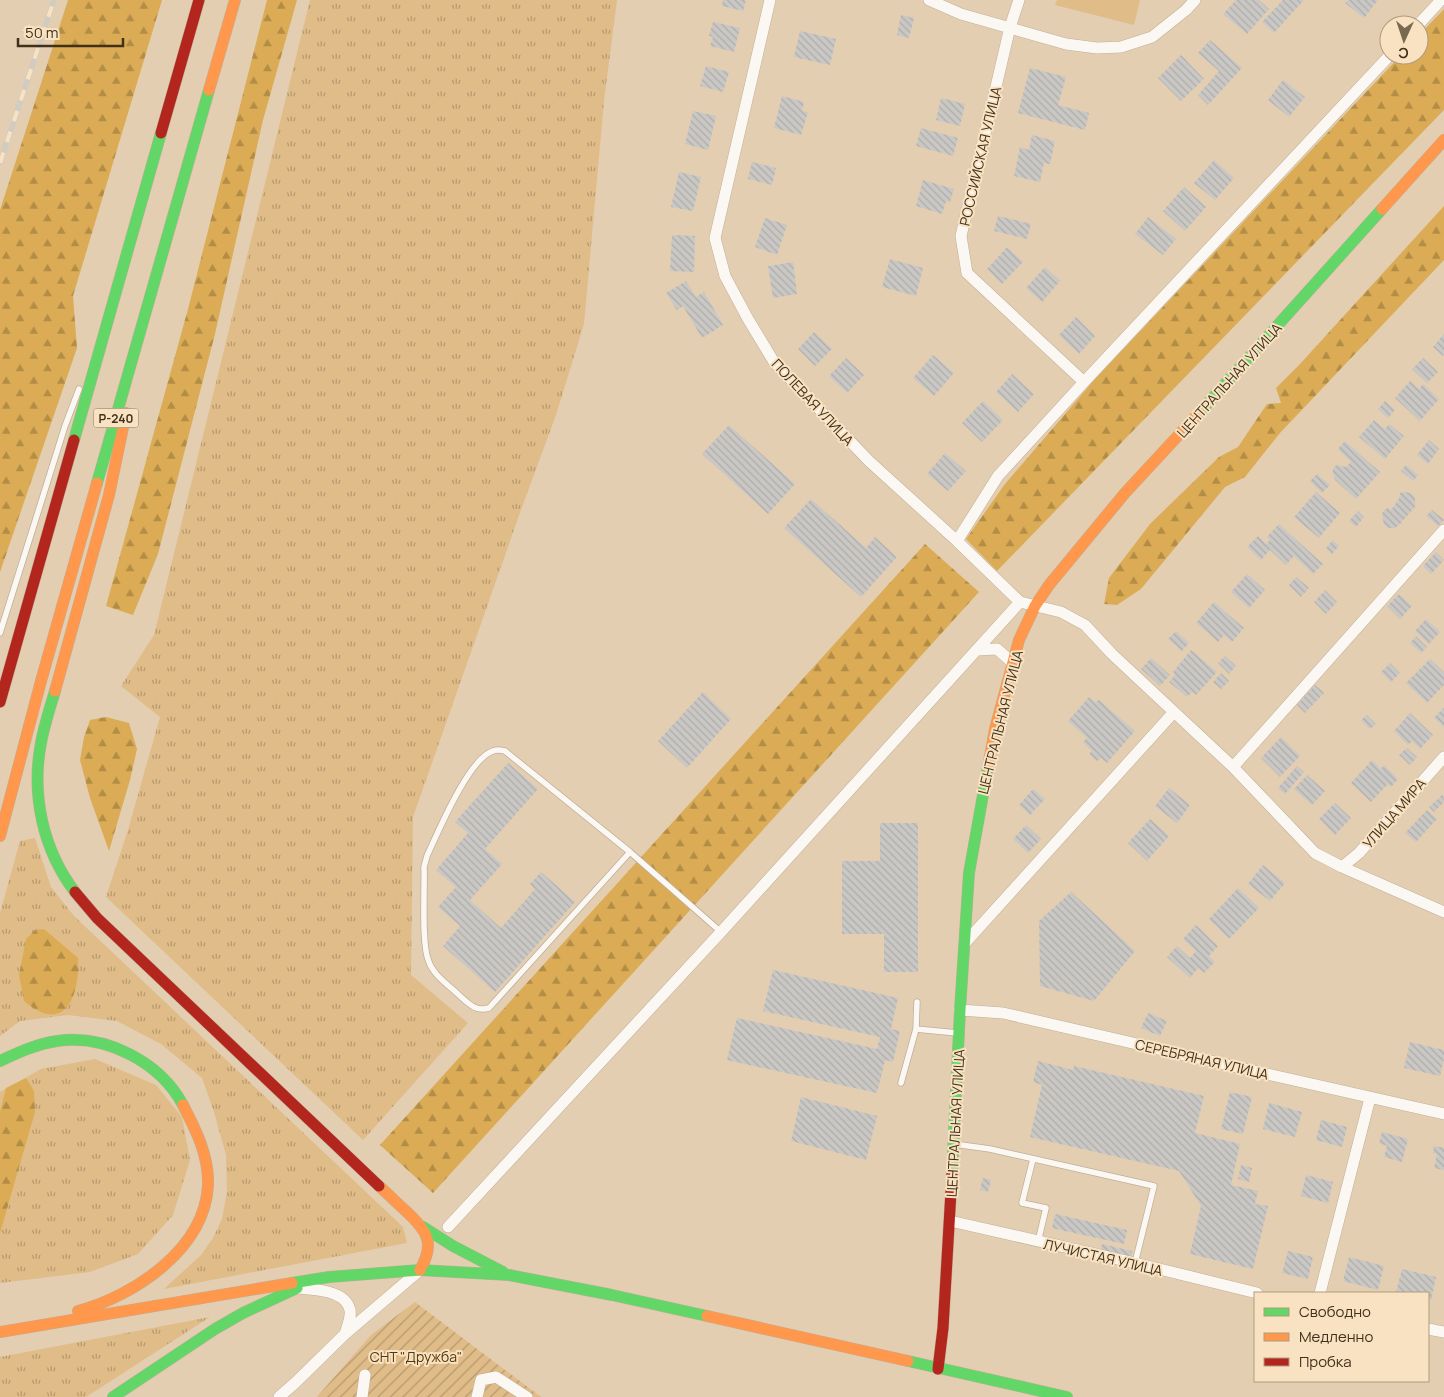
<svg xmlns="http://www.w3.org/2000/svg" width="1444" height="1397" font-family="Manrope,sans-serif">
<style>
.grass{fill:url(#grass-tufts)}
.forest{fill:url(#forest-firs)}
.garden{fill:url(#garden-furrows)}
.pitch{fill:#e0bc88}
.building{fill:url(#building-back-hatch)}
.lines{fill:none;stroke-linecap:round;stroke-linejoin:round}
.lane-casing{stroke:#bfaf98;stroke-width:7}
.street-casing{stroke:#bfaf98;stroke-width:12}
.fast-casing{stroke:#bfaf98;stroke-width:12}
.slow-casing{stroke:#bfaf98;stroke-width:12}
.jam-casing{stroke:#bfaf98;stroke-width:12}
.lane{stroke:#fbf8f3;stroke-width:5.5}
.street{stroke:#fbf8f3;stroke-width:11}
.fast{stroke:#63d668;stroke-width:11}
.slow{stroke:#ff974d;stroke-width:11}
.jam{stroke:#b3261e;stroke-width:11}
.rail-casing{stroke:#d2cbc2;stroke-width:5.5}
.rail{stroke:#f9e2c1;stroke-width:4;stroke-dasharray:11;stroke-linecap:butt}
.labels{text-anchor:middle;dominant-baseline:central;stroke-width:4;stroke-linejoin:round;paint-order:stroke}
.shield{fill:#f9e2c1;stroke:#78664d;stroke-width:1}
.shield-label{font-size:12px;font-weight:bold;fill:#41311b}
.street-label{font-size:14px;fill:#41311b;stroke:#f9e2c1}
.park-label{font-size:14px;fill:#533808;stroke:#f9e2c1}
</style>
<defs>
<pattern id="grass-tufts" width="24" height="20" patternUnits="userSpaceOnUse" patternTransform="scale(1.25)"><rect width="24" height="20" fill="#e0bc88"/><path d="M3 7l-1-3M5 7V3M7 7l1-3M15 17l-1-3M17 17v-4M19 17l1-3" fill="none" stroke="#b7996e"/></pattern>
<pattern id="forest-firs" width="22" height="20" patternUnits="userSpaceOnUse" patternTransform="scale(1.25)"><rect width="22" height="20" fill="#dbac55"/><path d="M5 1l3.5 6h-7zM16 11l3.5 6h-7z" fill="#b38d46"/></pattern>
<pattern id="garden-furrows" width="10" height="10" patternUnits="userSpaceOnUse" patternTransform="scale(1.25)"><rect width="10" height="10" fill="#e0bc88"/><path d="M-1 1l2-2M0 10L10 0M9 11l2-2" fill="none" stroke="#b7996e"/></pattern>
<pattern id="building-back-hatch" width="6" height="6" patternUnits="userSpaceOnUse" patternTransform="scale(1.25)"><rect width="6" height="6" fill="#cac8c5"/><path d="M-1 5l2 2M0 0l6 6M5-1l2 2" fill="none" stroke="#afaca9"/></pattern>
</defs>
<rect width="100%" height="100%" fill="#e3ceb1"/>
<path class="grass" d="M310 0H617L604 101 584 324 556 415 522 507 413 817 411 975 468 1023 363 1140 106 897 128 830 160 717 121 686 154 635Z
M35 838 51 887 74 916 403 1227 407 1243 164 1289 201 1255 213 1238 222 1219 227 1192 226 1155 214 1112 202 1078 161 1044 117 1021 68 1015 20 1021 0 1036V913L20 841Z
M95 1059 156 1085 182 1117 190 1160 173 1215 138 1254 90 1272 0 1283V1092L41 1069Z
M210 1317 86 1397H0V1357Z"/>
<path class="forest" d="M68 0H162L73 296 77 348 0 572V210Z
M267 0H297L263 120 215 334 158 554 133 615 106 606 188 309Z
M1444 9V110L997 571 966 539 1005 484 1095 379 1401 55H1419V35Z
M1444 206V260L1280 433 1245 477 1225 487 1141 589 1117 605 1104 604 1109 578 1150 524 1219 457 1238 447 1267 404 1281 403 1276 388 1300 364Z
M925 544 979 592 433 1193 380 1145Z
M106 717 129 723 137 749 130 780 109 851 90 798 80 760 84 737 90 720Z
M44 929 78 958C80 996 65 1036 24 1001L19 975 26 939 35 930Z
M26 1078 34 1091 35 1112 0 1233V1112L6 1088Z"/>
<path class="garden" d="M415 1302 541 1397H317L371 1335Z"/>
<path class="pitch" d="M1057 0H1140L1134 25 1055 5Z"/>
<path class="building" d="M723 0H746L743 11 722 6Z
M1236 0H1259L1269 9 1247 34 1223 14Z
M1283 0H1304L1274 33 1262 22Z
M1348 0H1378L1364 18 1345 3Z
M901 15 914 18 909 38 897 35Z
M713 22 740 28 734 52 710 46 713 37 709 36Z
M800 31 836 39 830 65 794 57Z
M1210 40 1242 68 1208 105 1198 95 1219 71 1198 53Z
M1181 55 1204 79 1181 101 1158 78Z
M706 66 729 72 723 92 700 86Z
M1030 68 1066 77 1058 105 1089 113 1085 130 1018 113Z
M1283 80 1305 97 1289 117 1268 100Z
M782 96 804 102 802 111 808 112 801 135 774 128Z
M941 98 965 104 960 126 936 120Z
M693 111 716 116 708 150 685 144Z
M921 128 958 138 953 156 916 146Z
M1032 135 1055 141 1050 164 1044 163 1040 182 1014 176 1020 147 1029 150Z
M1214 160 1234 178 1215 200 1194 183Z
M752 162 776 168 772 185 748 179Z
M679 172 701 177 693 211 671 207Z
M923 180 954 189 950 202 946 201 942 214 916 206Z
M1184 187 1206 207 1185 231 1163 211Z
M998 216 1031 224 1027 239 994 231Z
M1148 217 1176 239 1163 255 1135 234Z
M765 218 787 225 777 255 755 247Z
M672 235 695 236 694 272 670 271Z
M1007 247 1023 262 1002 284 987 269Z
M890 259 923 268 916 296 882 287Z
M793 262 797 294 773 298 768 266Z
M1045 267 1060 281 1042 302 1026 288Z
M686 281 696 297 704 292 723 325 702 338 683 306 677 310 666 293Z
M1076 317 1095 336 1079 354 1059 335Z
M814 332 832 349 815 366 798 349Z
M1444 334V354L1443 356 1433 347Z
M933 355 954 373 934 396 913 378Z
M846 358 864 375 847 393 829 376Z
M1423 358 1438 372 1427 383 1412 369Z
M1012 374 1034 394 1018 412 996 392Z
M1410 381 1419 389 1423 384 1439 399 1420 421 1395 398Z
M983 401 1003 420 982 442 962 423Z
M1385 401 1395 410 1388 418 1378 409Z
M1374 420 1385 429 1389 424 1404 436 1385 459 1359 437Z
M729 425 795 484 768 514 702 454Z
M1429 440 1439 449 1428 464 1417 455Z
M1345 441 1380 472 1356 499 1335 480 1333 474V468L1337 465 1346 467 1351 462 1338 449Z
M945 453 966 471 948 491 927 474Z
M1406 465 1418 475 1413 481 1401 471Z
M1317 474 1330 485 1322 493 1310 481Z
M1316 492 1340 513 1319 538 1294 517Z
M1406 492 1412 494 1415 498V507L1399 525 1395 528H1389L1384 525 1382 514 1384 510 1388 508 1391 510 1399 499 1400 493Z
M811 499 866 548 875 537 897 557 861 597 784 528Z
M1432 510 1444 520 1438 526 1426 516Z
M1358 511 1364 517 1356 527 1349 521Z
M1279 524 1323 564 1313 574 1294 556 1286 565 1270 550 1261 560 1247 547 1258 536 1266 544 1270 540 1267 537Z
M1333 540 1339 546 1332 554 1326 548Z
M1436 552 1444 560 1431 574 1423 566Z
M1247 574 1265 590 1249 608 1231 592Z
M1296 577 1309 588 1301 597 1289 585Z
M1325 590 1337 602 1326 614 1314 602Z
M1399 594 1412 606 1400 619 1387 606Z
M1214 602 1244 628 1232 642 1224 635 1218 642 1196 623Z
M1426 619 1440 632 1429 644 1415 631Z
M1176 631 1189 643 1182 651 1168 639Z
M1416 636 1427 647 1421 653 1410 643Z
M1191 650 1217 672 1196 695 1192 692 1187 697 1169 682 1175 675 1173 672Z
M1225 656 1236 666 1229 674 1218 663Z
M1151 658 1170 675 1160 686 1141 669Z
M1430 659 1444 672V685L1427 703 1406 683Z
M1390 663 1400 673 1391 682 1381 672Z
M1221 673 1229 681 1221 689 1213 682Z
M1315 685 1324 693 1305 713 1297 705Z
M703 692 731 719 687 768 658 741Z
M1089 697 1095 702 1099 700 1135 731 1107 763 1101 758 1097 761 1089 754 1092 751 1083 742 1087 738 1068 721Z
M1443 708 1444 709V727L1434 718Z
M1410 713 1433 735 1420 749 1412 741 1408 745 1394 731Z
M1367 715 1376 724 1370 729 1361 720Z
M1281 737 1300 756 1280 777 1261 758Z
M1407 748 1417 757 1410 765 1399 755Z
M1372 760 1381 769 1384 765 1398 779 1391 787 1388 784 1371 802 1351 783Z
M508 763 538 789 485 849 502 864 470 900 501 928 535 889 530 884 541 872 575 902 495 992 443 946 460 926 438 907 456 887 436 870 468 833 455 822Z
M1297 766 1304 772 1285 794 1278 788Z
M1307 775 1325 791 1312 805 1294 789Z
M1169 788 1190 805 1177 823 1155 806Z
M1033 789 1045 799 1030 815 1019 805Z
M1443 794 1444 802 1434 812 1429 807Z
M1335 803 1351 818 1335 835 1319 819Z
M1427 810 1437 819 1416 842 1405 833Z
M1150 819 1169 836 1147 861 1128 843Z
M880 823H918V972H884V934H842V861H880Z
M1026 825 1041 839 1028 853 1013 839Z
M1263 865 1285 883 1270 901 1248 884Z
M1238 888 1259 908 1229 939 1209 919Z
M1071 892 1135 951 1094 1001 1040 986 1039 921Z
M1196 925 1218 946 1209 956 1215 962 1204 973 1198 968 1190 978 1167 957 1177 946 1190 958 1196 951 1183 939Z
M773 970 898 998 891 1029 900 1031 893 1062 885 1060 877 1093 727 1060 737 1018 877 1049 880 1037 763 1011Z
M1148 1013 1167 1021 1160 1036 1141 1028Z
M1410 1042 1444 1050V1059L1440 1076 1404 1068Z
M1038 1061 1073 1070 1074 1066 1204 1096 1195 1133 1240 1144 1231 1185 1258 1191 1255 1204 1268 1206 1253 1269 1190 1254 1201 1206 1179 1171 1030 1137 1042 1085 1033 1082Z
M1230 1092 1252 1097 1243 1134 1221 1129Z
M801 1097 877 1116 866 1160 791 1141Z
M1269 1103 1302 1112 1295 1137 1263 1129Z
M1321 1120 1347 1127 1342 1147 1316 1140Z
M1382 1132 1408 1139 1402 1162 1384 1157 1387 1146 1379 1143Z
M1434 1146 1444 1148V1170L1434 1168 1437 1154 1433 1153Z
M1241 1165 1252 1168 1249 1182 1238 1179Z
M1306 1175 1333 1182 1328 1203 1301 1196Z
M983 1178 991 1180 988 1192 980 1190Z
M1055 1214 1127 1230 1124 1244 1052 1228Z
M1102 1244 1132 1251 1131 1258 1100 1252Z
M1288 1251 1313 1257 1308 1279 1282 1273Z
M1349 1257 1384 1266 1378 1290 1343 1281Z
M1402 1269 1436 1277 1431 1300 1428 1299V1293L1396 1292Z"/>
<g class="lines">
<defs>
<path id="lane" d="M0 633 65 426 79 389
M630 852 489 1008C476 1012 469 1004 460 996 450 986 434 976 429 962 421 945 425 888 424 867L427 856C438 832 469 758 493 751 498 749 501 750 505 751L630 852 721 932
M916 1029 917 1002
M901 1083 916 1029 957 1033
M954 1144 990 1149 1154 1186 1135 1263
M1033 1159 1022 1203 1046 1208 1038 1242"/>
<path id="street" d="M770 0 715 238 725 276 748 319 774 362 869 461 957 541 1020 602
M929 0 961 14 1066 44 1097 48 1121 47 1152 37 1186 10 1195 0
M1019 0 1010 27 961 236 967 273 1084 382
M1418 25 1441 0
M957 541 998 476 1084 382 1390 55
M977 650 997 649 1013 663
M1233 767 1444 530
M1342 867 1359 853 1444 757
M965 943 1174 712
M960 1010 1003 1013 1245 1069 1444 1114
M950 1221 1135 1263 1257 1293
M448 1227 721 932 1020 602 1061 612 1085 625 1112 654 1233 767 1315 853 1342 867 1444 912
M298 1288C312 1289 343 1290 349 1307 353 1315 347 1326 345 1334
M1320 1293 1370 1098
M1428 1329 1444 1332
M279 1397 295 1383 345 1334 420 1270
M362 1397 365 1375
M477 1397 481 1380 496 1377 527 1397"/>
<path id="fast" d="M1199 413 1382 209
M74 440 161 133
M97 483 209 90
M55 691C50 708 44 726 41 743 31 795 43 850 75 892
M0 1061C19 1052 37 1044 57 1041 106 1034 160 1062 183 1105
M952 1174 960 1010 969 873 988 767
M423 1227 453 1246 503 1272
M292 1283 329 1277 420 1270 509 1275 612 1295 707 1316
M908 1361 1067 1397
M113 1397 215 1329 243 1313 297 1288"/>
<path id="slow" d="M209 90 235 0
M1382 209 1444 140
M55 691 109 495 126 413
M988 767 995 729 1019 640 1035 606 1049 585 1125 493 1199 413
M0 836 41 681 97 483
M379 1186C389 1195 398 1204 408 1213 428 1232 435 1244 420 1270
M78 1311C134 1296 205 1249 208 1185 209 1156 196 1130 183 1105
M707 1316 908 1361
M0 1332 292 1283"/>
<path id="jam" d="M161 133 199 0
M0 702 74 440
M75 892 97 918 379 1186
M938 1369 943 1328 952 1174"/>
</defs>
<use href="#lane" class="lane-casing"/>
<use href="#street" class="street-casing"/>
<use href="#fast" class="fast-casing"/>
<use href="#slow" class="slow-casing"/>
<use href="#jam" class="jam-casing"/>
<use href="#lane" class="lane"/>
<use href="#street" class="street"/>
<use href="#fast" class="fast"/>
<use href="#slow" class="slow"/>
<use href="#jam" class="jam"/>
<defs>
<path id="rail" d="M0 163 54 0"/>
</defs>
<use href="#rail" class="rail-casing"/>
<use href="#rail" class="rail"/>
</g>
<g class="labels">
<rect class="shield" x="93.5" y="408.5" width="45" height="19" rx="4"/>
<g class="shield-label">
<text x="116" y="418">Р-240</text>
</g>
<g class="street-label">
<text transform="translate(980 156) rotate(-77)">РОССИЙСКАЯ УЛИЦА</text>
<text transform="translate(1229 380) rotate(-48)">ЦЕНТРАЛЬНАЯ УЛИЦА</text>
<text transform="translate(813 402) rotate(47)">ПОЛЕВАЯ УЛИЦА</text>
<text transform="translate(1000 722) rotate(-76)">ЦЕНТРАЛЬНАЯ УЛИЦА</text>
<text transform="translate(1394 813) rotate(-49)">УЛИЦА МИРА</text>
<text transform="translate(1202 1059) rotate(13)">СЕРЕБРЯНАЯ УЛИЦА</text>
<text transform="translate(955 1123) rotate(-87)">ЦЕНТРАЛЬНАЯ УЛИЦА</text>
<text transform="translate(1103 1257) rotate(13)">ЛУЧИСТАЯ УЛИЦА</text>
</g>
<g class="park-label">
<text x="416" y="1356">СНТ "Дружба"</text>
</g>
</g>
<rect x="1254" y="1292" width="175" height="90" fill="#f9e2c1" stroke="#af9b7f"/>
<rect x="1264" y="1308" width="25" height="8" fill="#63d668" stroke="#af9b7f"/>
<text x="1299" y="1317" font-size="15" fill="#41311b">Свободно</text>
<rect x="1264" y="1333" width="25" height="8" fill="#ff974d" stroke="#af9b7f"/>
<text x="1299" y="1342" font-size="15" fill="#41311b">Медленно</text>
<rect x="1264" y="1358" width="25" height="8" fill="#b3261e" stroke="#af9b7f"/>
<text x="1299" y="1367" font-size="15" fill="#41311b">Пробка</text>
<g transform="translate(1404 40) rotate(183)"><circle r="24" fill="#f9e2c1" stroke="#af9b7f"/>
<path d="M0-4L9 19L0 12L-9 19Z" fill="#7a6850"/>
<text y="-8" font-size="14" font-weight="bold" text-anchor="middle" fill="#41311b">С</text>
</g>
<path d="M18 38v8h105v-8" fill="none" stroke="#41311b" stroke-width="2.5"/>
<text x="25" y="38" font-size="15" fill="#41311b" stroke="#f9e2c1" stroke-width="4" paint-order="stroke">50 m</text>
</svg>
